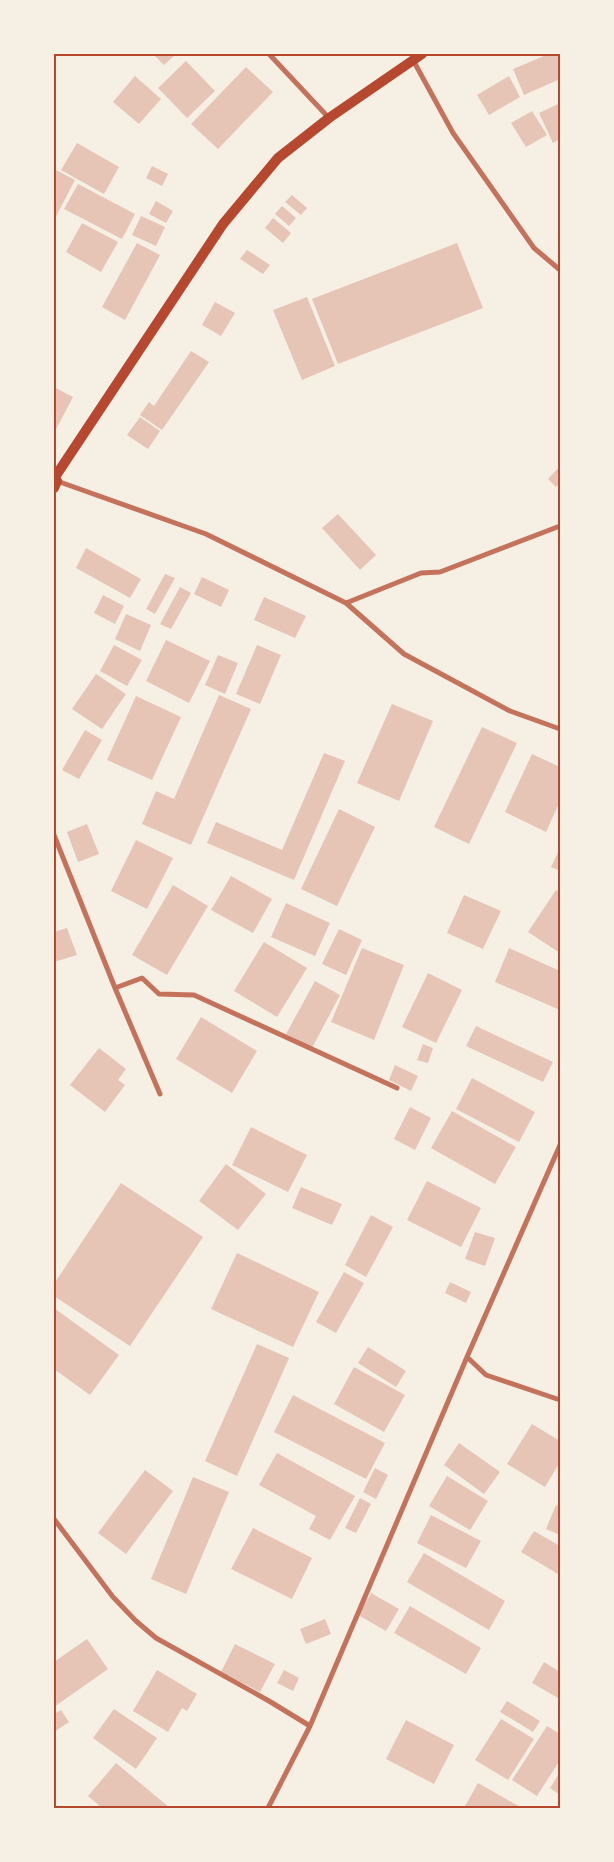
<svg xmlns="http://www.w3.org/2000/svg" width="614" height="1862" font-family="Lato,sans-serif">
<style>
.building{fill:#e6c5b7}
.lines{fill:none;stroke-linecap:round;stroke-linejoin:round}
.minor{stroke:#c5725c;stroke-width:5}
.secondary{stroke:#b5482f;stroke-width:10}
.neatline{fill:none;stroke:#b5482f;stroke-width:2}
</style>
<rect width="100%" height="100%" fill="#f6efe4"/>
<path class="building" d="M153 54H176L164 65Z
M544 54H560V79L524 95 513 69 544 56Z
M186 61 215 91 187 118 158 88Z
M246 67 273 92 218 149 191 124Z
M135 76 161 99 139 124 113 102Z
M509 76 520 97 489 115 477 95Z
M560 103V139L553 143 539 113Z
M532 111 547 135 526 147 511 123Z
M77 143 119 167 104 194 61 170Z
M152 166 168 174 162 186 146 178Z
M54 169 75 180 54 220Z
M78 184 135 214 122 239 64 209Z
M292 195 307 208 301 215 285 202Z
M156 201 173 211 166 223 149 214Z
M282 206 296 218 289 226 275 214Z
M141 216 165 227 156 246 132 235Z
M273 218 291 233 283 243 265 228Z
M82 223 118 242 101 272 66 252Z
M137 243 160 255 125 320 102 307Z
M457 243 483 308 338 364 312 299Z
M247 250 270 265 263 274 240 259Z
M307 297 335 366 302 380 273 310Z
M215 302 235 313 221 336 202 325Z
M191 351 209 362 162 430 140 415 149 402 154 406Z
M54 387 73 397 54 433Z
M140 417 160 431 148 449 127 435Z
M560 466V483L556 487 548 479Z
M338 514 376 555 360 570 322 528Z
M86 548 141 579 130 598 76 568Z
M165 574 175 578 155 614 146 609Z
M202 577 229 590 221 607 194 594Z
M180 587 191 593 171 629 160 624Z
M103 595 124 606 115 624 94 613Z
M264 597 306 616 295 638 254 620Z
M126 614 151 625 140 651 115 639Z
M166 640 210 661 189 703 146 681Z
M114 645 142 660 127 686 100 671Z
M257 645 281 655 260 704 236 694Z
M218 655 238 663 225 694 205 685Z
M96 674 126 694 102 729 72 709Z
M219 695 251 709 191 845 142 824 156 791 174 799Z
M136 696 181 717 152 780 107 760Z
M392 704 433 721 399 801 357 783Z
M482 727 517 743 469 844 434 827Z
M85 730 102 740 79 779 62 770Z
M324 753 345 761 294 880 207 843 216 822 282 850Z
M532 754 560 767V801L546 832 505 812Z
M339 809 375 827 337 906 301 889Z
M87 824 99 854 78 862 67 832Z
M136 840 173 858 147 909 111 891Z
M560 848V871L551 867Z
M231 876 272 899 253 933 211 910Z
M173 885 208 906 167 975 132 955Z
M556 890 560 892V953L528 932Z
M464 895 501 911 483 949 447 933Z
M286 903 330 923 315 956 271 937Z
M67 928 77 955 54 962V932Z
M339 929 362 940 346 975 322 964Z
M264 942 307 968 277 1017 234 991Z
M362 948 404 965 374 1040 331 1022Z
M509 948 560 971V1010L495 982Z
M428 973 462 990 436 1043 402 1027Z
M315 981 340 995 312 1048 286 1034Z
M201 1017 257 1051 232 1093 176 1059Z
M476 1026 553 1062 543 1082 466 1046Z
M423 1044 433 1048 428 1063 417 1060Z
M99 1048 126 1069 118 1080 125 1085 105 1112 70 1085Z
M395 1065 418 1076 411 1091 389 1080Z
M472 1078 535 1112 519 1142 456 1109Z
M410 1107 431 1118 415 1150 394 1139Z
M452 1111 516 1147 495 1184 431 1148Z
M251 1127 307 1155 288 1192 232 1165Z
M226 1164 266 1194 238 1230 199 1201Z
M427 1181 481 1208 461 1247 407 1220Z
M121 1183 203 1237 130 1346 54 1296V1284Z
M301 1187 342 1204 332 1225 292 1208Z
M371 1215 393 1227 366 1277 345 1265Z
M475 1232 495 1238 485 1266 465 1259Z
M237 1253 319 1292 293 1347 211 1309Z
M344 1272 364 1283 336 1333 316 1322Z
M450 1282 471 1292 466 1303 445 1293Z
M54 1308 119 1355 90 1395 54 1369Z
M257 1344 289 1358 237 1476 205 1461Z
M368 1347 406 1371 396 1387 358 1363Z
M354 1367 405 1395 384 1432 334 1404Z
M293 1395 385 1443 366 1479 274 1432Z
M532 1424 560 1441V1462L545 1487 507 1464Z
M459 1443 500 1472 484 1494 444 1465Z
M277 1453 355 1496 330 1540 309 1529 316 1516 259 1485Z
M375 1468 388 1475 376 1499 363 1492Z
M145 1470 173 1491 126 1554 98 1533Z
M447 1476 488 1501 470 1530 429 1506Z
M193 1477 229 1492 186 1594 151 1579Z
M360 1498 371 1504 356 1533 345 1528Z
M556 1505 560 1507V1535L546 1529Z
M431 1515 481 1541 466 1568 417 1543Z
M253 1528 312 1558 292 1599 231 1569Z
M534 1531 560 1546V1571L558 1574 521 1552Z
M424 1553 505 1601 489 1630 407 1582Z
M371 1593 399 1609 386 1631 358 1615Z
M410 1606 481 1648 466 1674 394 1633Z
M325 1619 331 1634 306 1644 300 1629Z
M87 1639 108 1669 54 1707V1662Z
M235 1644 275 1664 260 1692 221 1672Z
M544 1662 560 1672V1699L532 1683Z
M157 1670 197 1694 187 1711 182 1708 168 1732 133 1711Z
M284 1670 299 1678 293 1691 277 1683Z
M507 1701 540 1721 533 1732 500 1712Z
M114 1709 157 1738 136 1769 93 1738Z
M61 1710 69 1722 54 1732V1714Z
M501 1719 534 1739 508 1780 475 1760Z
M406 1720 454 1745 434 1784 386 1759Z
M547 1726 560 1734V1760L537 1796 512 1780Z
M116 1763 170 1808H102L88 1796Z
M560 1772V1795L550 1788Z
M478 1783 522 1808H464Z"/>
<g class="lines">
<path class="minor" d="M269 54 329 118
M413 60 453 133 534 248 560 270
M57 481 206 534 346 603 404 654 510 711 560 729
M346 603 421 573 440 572 560 526
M54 835 115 988 160 1094
M115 988 142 978 159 994 194 995 397 1088
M467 1357 486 1375 560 1400
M54 1519 113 1597 136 1621 156 1638 269 1701 310 1726
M268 1808 310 1726 467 1357 560 1145"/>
<path class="secondary" d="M54 488 57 481 55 477 223 224 278 158 329 118 422 54"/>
</g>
<rect width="614" height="1862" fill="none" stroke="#f6efe4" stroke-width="110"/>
<rect x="55" y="55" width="504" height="1752" class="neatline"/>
</svg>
